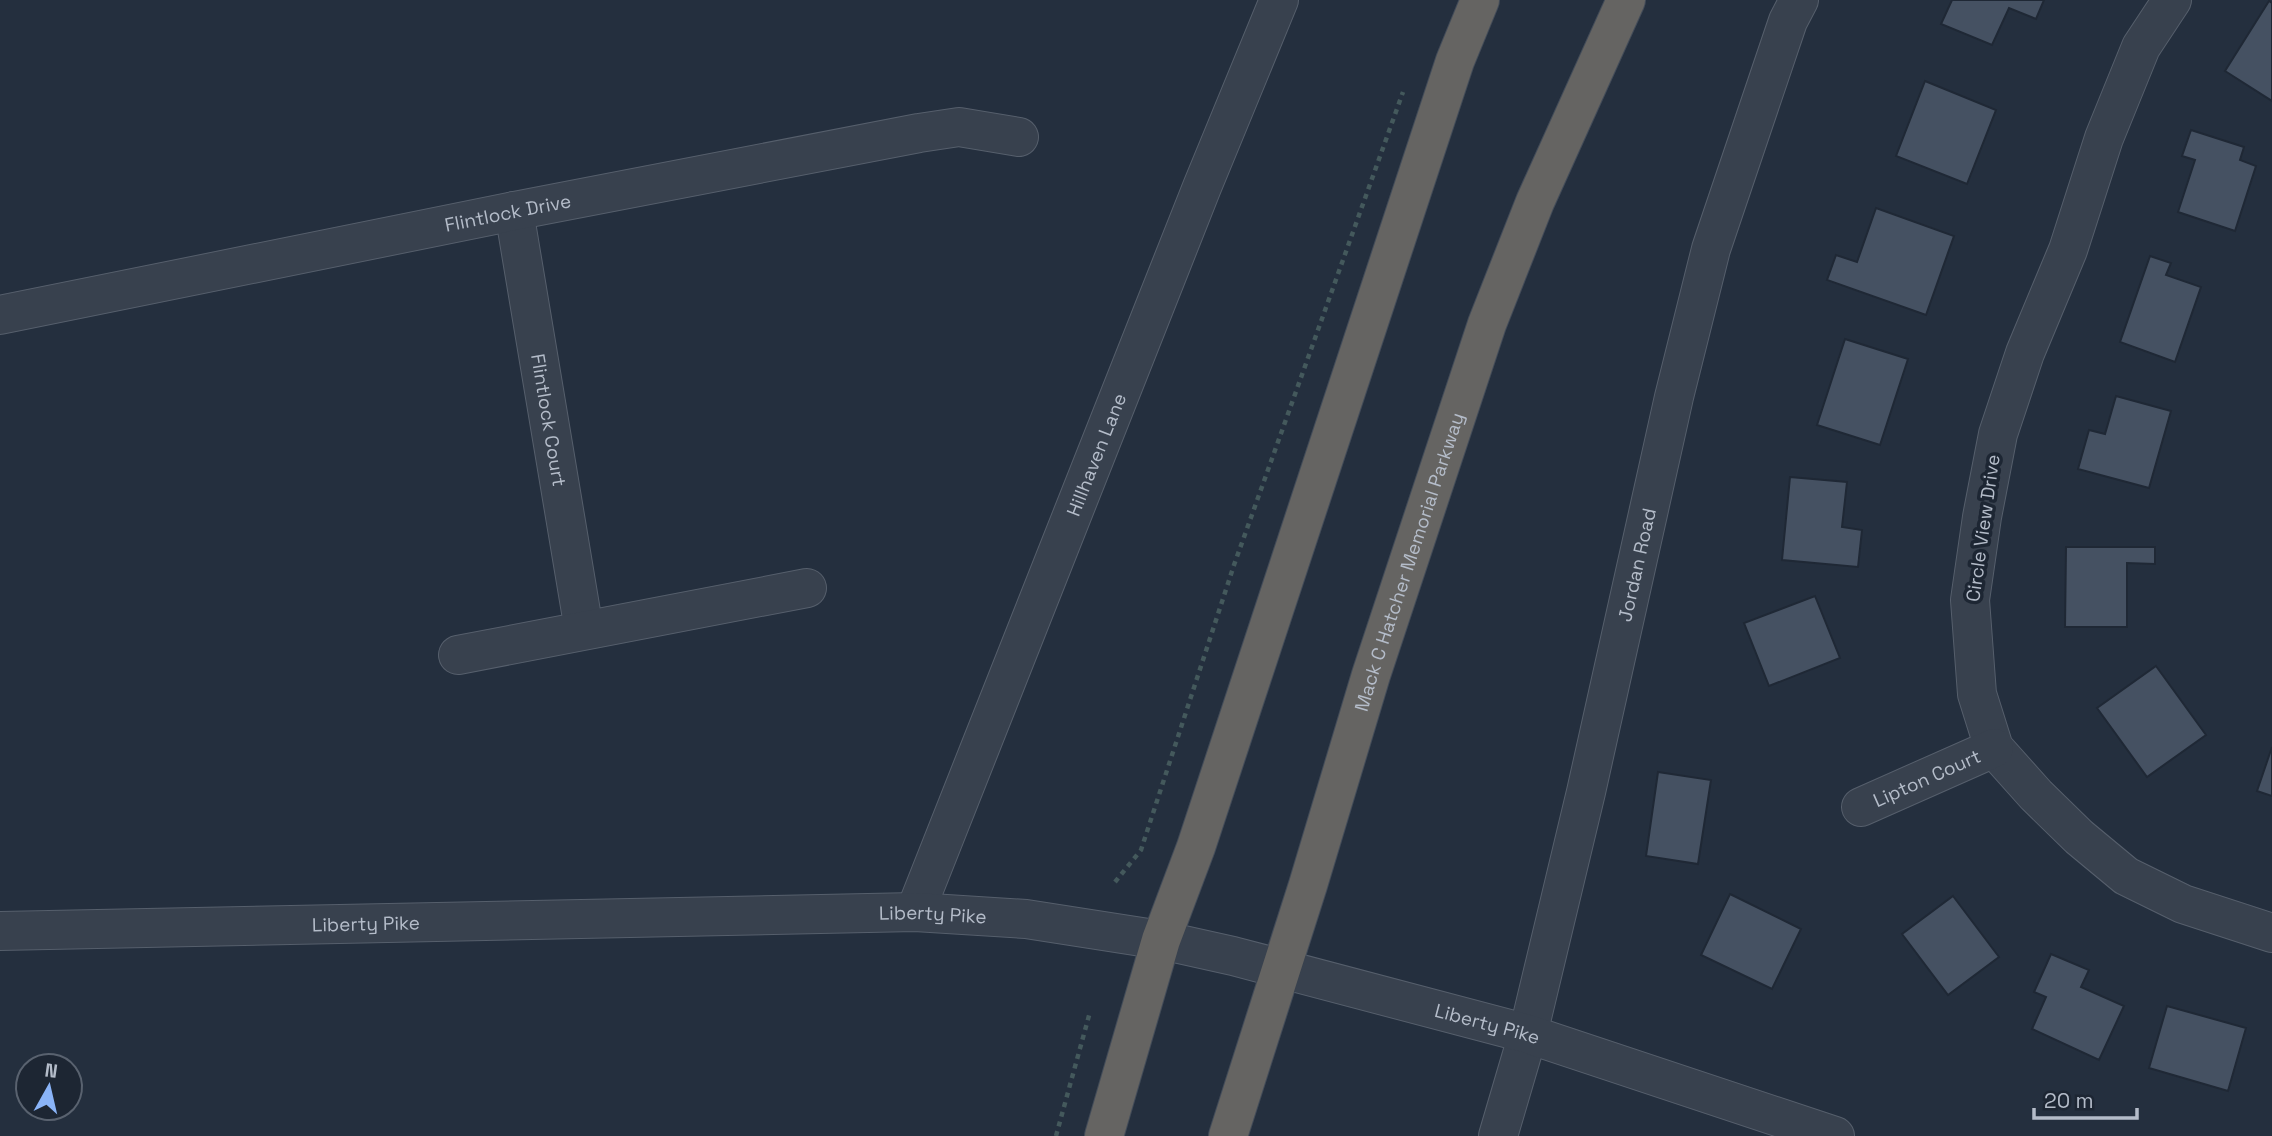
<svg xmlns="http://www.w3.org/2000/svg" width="2272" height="1136" font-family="'Space Grotesk',sans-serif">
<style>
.building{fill:#455162;stroke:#1f2835;stroke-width:2}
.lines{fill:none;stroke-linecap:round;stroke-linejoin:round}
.minor-casing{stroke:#565f6c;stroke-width:40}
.tertiary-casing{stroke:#565f6c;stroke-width:40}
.trunk-casing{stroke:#434c59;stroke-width:40}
.path{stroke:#44595c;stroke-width:4.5;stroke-dasharray:5 5;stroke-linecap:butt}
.minor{stroke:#38414e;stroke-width:38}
.tertiary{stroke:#38414e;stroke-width:38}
.trunk{stroke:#656462;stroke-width:38}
.labels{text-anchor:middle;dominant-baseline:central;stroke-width:7;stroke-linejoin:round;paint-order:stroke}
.street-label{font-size:19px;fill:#b4bcc9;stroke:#1d2633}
</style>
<rect width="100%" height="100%" fill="#242f3e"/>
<path class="building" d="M1952 0H2044L2036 19 2009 8 1992 45 1941 24Z
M2269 1 2272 3V101L2225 71Z
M1925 81 1996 110 1967 184 1896 156Z
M2191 130 2244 147 2240 160 2256 166 2235 231 2178 212 2195 160 2182 156Z
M1876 208 1954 236 1926 315 1827 280 1836 255 1857 262Z
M2150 256 2171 263 2166 275 2201 287 2175 362 2120 342Z
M1845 339 1908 359 1880 445 1817 425Z
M2116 396 2171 411 2149 488 2078 469 2089 430 2105 434Z
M1790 477 1847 482 1842 527 1862 530 1858 567 1782 560Z
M2066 547H2155V564L2127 563V627H2065Z
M1815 596 1840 658 1769 686 1744 623Z
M2156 666 2206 735 2147 777 2097 708Z
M2272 747V796L2257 791Z
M1658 772 1711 780 1698 864 1646 856Z
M1730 894 1801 929 1772 989 1701 955Z
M1953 896 1999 957 1948 995 1902 934Z
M2051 954 2089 970 2081 987 2124 1006 2099 1060 2032 1029 2046 997 2034 992Z
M2167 1006 2246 1028 2228 1091 2149 1068Z"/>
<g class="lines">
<defs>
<g id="minor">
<path d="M2172 0 2141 47 2104 138 2068 250 2025 353 1998 434 1982 517 1970 600 1977 694 1994 748 2036 795 2079 837 2126 876 2183 904 2272 933"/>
<path id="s1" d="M514 211 584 630"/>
<path id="s2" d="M0 315 514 211 919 133 959 127 1019 137"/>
<path d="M458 655 807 588"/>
<path id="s3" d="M1861 807 1994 748"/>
<path id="s4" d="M915 912 1202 187 1279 0"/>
<path id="s5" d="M1498 1136 1528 1034 1586 792 1674 397 1711 249 1788 21 1799 0"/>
</g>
<g id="tertiary">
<path id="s6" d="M0 931 915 912 1026 919 1161 940 1233 956 1528 1034 1835 1136"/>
</g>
<g id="trunk">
<path d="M1104 1136 1161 940 1196 847 1455 61 1480 0"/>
<path id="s7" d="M1228 1136 1308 885 1371 675 1487 324 1535 202 1626 0"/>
</g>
</defs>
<use href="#minor" class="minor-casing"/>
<use href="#tertiary" class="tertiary-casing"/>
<use href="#trunk" class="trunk-casing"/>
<path class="path" d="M1115 882 1141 850 1234 565 1403 92
M1056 1136 1090 1012"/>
<use href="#minor" class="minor"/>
<use href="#tertiary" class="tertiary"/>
<use href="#trunk" class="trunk"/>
</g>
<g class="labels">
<g class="street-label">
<text stroke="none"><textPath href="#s2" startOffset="518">Flintlock Drive</textPath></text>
<text stroke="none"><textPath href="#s1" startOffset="212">Flintlock Court</textPath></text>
<text stroke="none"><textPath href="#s4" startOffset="492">Hillhaven Lane</textPath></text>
<text transform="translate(1983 528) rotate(-82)">Circle View Drive</text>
<text stroke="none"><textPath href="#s7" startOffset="602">Mack C Hatcher Memorial Parkway</textPath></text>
<text stroke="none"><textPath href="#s5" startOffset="588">Jordan Road</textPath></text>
<text stroke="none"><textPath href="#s3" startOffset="72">Lipton Court</textPath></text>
<text stroke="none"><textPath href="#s6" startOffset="933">Liberty Pike</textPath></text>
<text stroke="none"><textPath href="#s6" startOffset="366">Liberty Pike</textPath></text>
<text stroke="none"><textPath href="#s6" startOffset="1500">Liberty Pike</textPath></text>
</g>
</g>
<g transform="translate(49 1087) rotate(8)"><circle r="33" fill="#1d2633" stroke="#59626f" stroke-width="2"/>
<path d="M0-5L12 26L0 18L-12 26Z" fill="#8ab4f8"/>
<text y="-10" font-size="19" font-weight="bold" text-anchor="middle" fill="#b4bcc9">N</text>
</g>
<path d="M2034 1108v10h103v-10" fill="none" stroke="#b4bcc9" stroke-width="3.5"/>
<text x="2044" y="1108" font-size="21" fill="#b4bcc9" stroke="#1d2633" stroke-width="5" paint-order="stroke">20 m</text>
</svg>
